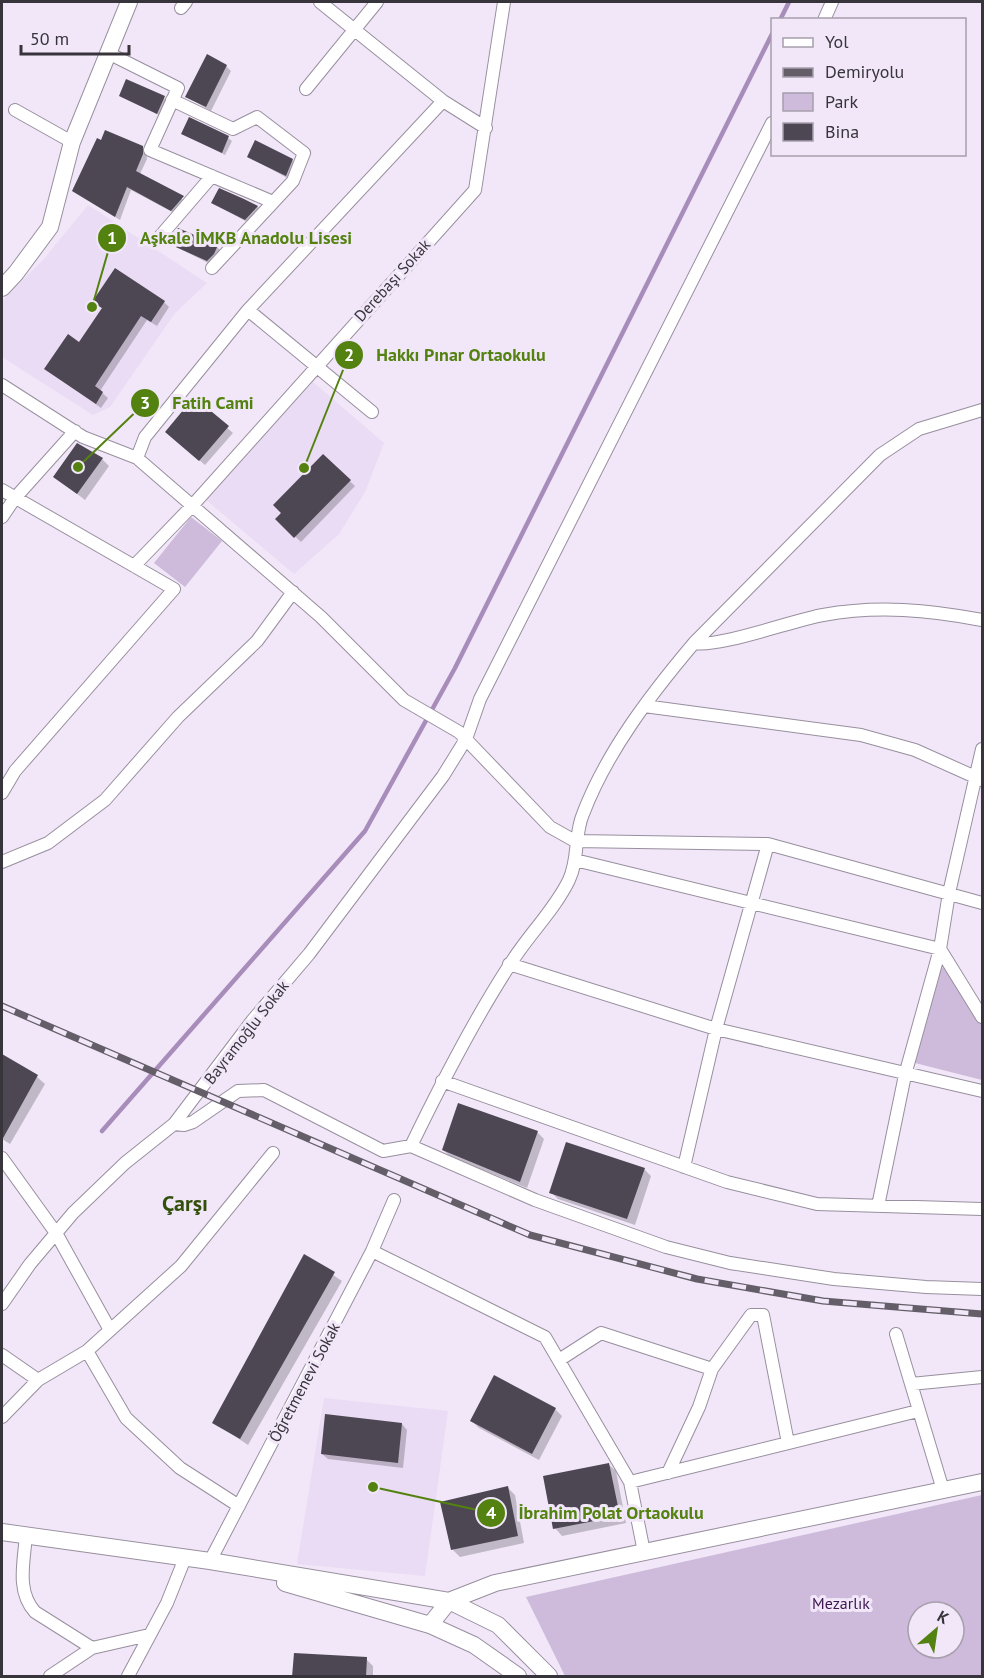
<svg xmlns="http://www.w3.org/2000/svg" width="984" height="1678" font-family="'PT Sans',sans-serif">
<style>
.built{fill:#eadcf4}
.green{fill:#cebbdc;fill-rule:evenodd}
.shadow{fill:#0003}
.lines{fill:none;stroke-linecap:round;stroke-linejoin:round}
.stream{stroke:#a88dbb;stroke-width:4.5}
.building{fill:#4d4653}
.street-casing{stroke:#988f9e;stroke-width:14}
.secondary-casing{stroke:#988f9e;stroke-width:18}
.street{stroke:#fff;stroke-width:12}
.secondary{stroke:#fff;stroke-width:16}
.rail-casing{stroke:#645e68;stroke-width:7}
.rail{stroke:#f1e7f8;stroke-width:4.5;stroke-dasharray:14;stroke-linecap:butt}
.labels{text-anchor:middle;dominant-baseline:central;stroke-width:6;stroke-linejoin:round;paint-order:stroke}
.street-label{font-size:16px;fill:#38343b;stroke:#f1e7f8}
.park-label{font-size:16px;fill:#3b164f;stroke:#f1e7f8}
.district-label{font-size:22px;font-weight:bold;fill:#33500b;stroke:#f1e7f8}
.leader{fill:none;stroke:#548210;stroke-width:2}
.callout-dot{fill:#548210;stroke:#f1e7f8;stroke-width:2}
.mark-label{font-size:18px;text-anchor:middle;font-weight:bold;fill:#fff}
.callout-label{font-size:18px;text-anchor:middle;font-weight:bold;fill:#548210;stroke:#f1e7f8;stroke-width:6;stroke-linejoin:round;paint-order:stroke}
</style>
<rect width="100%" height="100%" fill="#f1e7f8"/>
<path class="built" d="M88 205 207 283 175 313 110 407 93 415 2 357V301L43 260Z
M313 382 384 443 365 492 339 534 294 574 205 499Z
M324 1398 448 1411 425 1576 297 1564Z"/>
<path class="green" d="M191 517 222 541 185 587 154 563Z
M947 967 982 1024V1080L915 1063 941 968Z
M982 1495V1676H565L526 1597ZM918 1612H954V1648H918Z"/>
<path class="shadow" d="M226 66 231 71 211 111 187 97Z
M120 96 164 98 167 101 161 116Z
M183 134 228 138 232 141 225 155Z
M142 148 146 152 147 159 140 174 187 202 176 214 131 190 120 220 74 191Z
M249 157 292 160 295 163 289 179Z
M219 190 258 207 261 210 249 223 213 203Z
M171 244 217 247 220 250 210 264Z
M94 301 164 302 169 307 157 326 147 320 100 391 108 398 101 408 46 369 80 344 103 309Z
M195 400 233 433 205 465 172 437Z
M323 456 355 486 301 542 277 519Z
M102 459 109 466 85 500 55 477Z
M2 1056 37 1077 45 1084 10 1144 2 1139Z
M537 1132 544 1139 527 1188 451 1157 443 1150Z
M644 1169 651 1176 635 1225 558 1199 551 1192Z
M305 1256 342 1281 248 1445 214 1422Z
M555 1409 562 1416 539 1460 479 1428 472 1421Z
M402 1424 407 1430 403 1468 328 1459 322 1454Z
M608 1464 616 1471 626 1523 562 1536 555 1528Z
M508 1488 515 1495 524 1543 460 1557 453 1550Z
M366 1659 373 1666V1676H294Z"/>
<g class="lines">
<path class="stream" d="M780 20 789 2
M102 1131 365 831 455 668 772 34"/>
</g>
<path class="building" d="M207 54 227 65 206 107 185 97Z
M126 79 165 96 157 114 119 96Z
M189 117 229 136 222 153 181 134Z
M105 130 143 146V154L136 171 184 196 171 211 127 187 115 217 72 191 97 138 101 140Z
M255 140 293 159 286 176 247 157Z
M219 188 244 199 258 206 245 220 211 203Z
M178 228 218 245 214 254 207 261 169 244Z
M115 268 165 301 151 322 141 316 95 386 103 392 96 404 44 369 68 334 79 342 102 308 92 302Z
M194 397 229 426 199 461 165 432Z
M77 443 103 458 77 494 53 477Z
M323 454 351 480 294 538 275 519 281 513 273 505Z
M2 1054 38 1075 2 1140Z
M458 1103 538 1131 520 1182 442 1150Z
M566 1142 645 1168 627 1219 549 1193Z
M304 1254 335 1272 240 1439 212 1423Z
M494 1375 556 1408 532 1454 470 1421Z
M325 1414 402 1423 398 1463 321 1454Z
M609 1463 620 1516 553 1529 543 1476Z
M508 1486 518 1536 451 1550 440 1502Z
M294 1653 367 1657 366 1677H292Z"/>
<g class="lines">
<defs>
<path id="street" d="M320 2 443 101 486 128
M181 8 186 2
M824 20 832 2
M108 53 178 88 150 150 273 202
M306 89 377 2
M172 100 233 129 257 117 304 153 293 181 212 268
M15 110 72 142
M157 240 212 176
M248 310 372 412
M2 385 83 437 137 458 321 617 404 700 459 732 550 827 575 841 768 844 982 903
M137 458 145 437 248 310 443 101
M2 490 174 589 15 771 2 793
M2 517 15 498 75 431
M134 566 192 506 475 190 504 2
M694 643C718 648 794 620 823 615 878 605 929 610 982 620
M644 706 861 735 915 750 982 780
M575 860 940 949 982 1017
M2 862 48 843 105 800 178 717 257 641 293 592
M509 964 716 1029 982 1091
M442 1081 727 1182 817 1204 982 1209
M174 1124 184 1125 193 1122 238 1091 264 1090 383 1151 411 1146 535 1200 666 1247 730 1263 834 1279 926 1287 982 1289
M411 1146C441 1084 472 1023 509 966 527 936 554 911 569 880 579 859 574 835 583 814 607 751 651 694 694 643L880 455 919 429 982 410
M2 1158 56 1233 110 1330
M684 1167 716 1029 768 844
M878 1206 905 1075 940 949 949 893 982 749
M372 1251 545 1337 630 1482 644 1552
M2 1304 30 1264 73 1213 125 1163 174 1124 252 1021 309 954 443 776 466 739 480 699 772 123
M896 1334 943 1490
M87 1351 126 1418 180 1468 239 1506
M2 1355 38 1380
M559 1360 601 1333 712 1369 751 1315H763L788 1443
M911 1384 982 1377
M2 1417 38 1380 87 1351 181 1266 273 1153
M668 1473 699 1407 712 1369
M630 1482 918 1411
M26 1535C24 1562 16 1591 35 1612L92 1648 149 1635
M210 1561 372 1251 394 1200
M50 1676 92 1648
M128 1676 167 1603 185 1558"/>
<path id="secondary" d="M2 288 16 273 50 227 72 142 129 2
M2 1532 210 1561 449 1601 498 1625 549 1676
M285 1583 430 1625 474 1645 518 1676
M430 1625 449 1601 495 1583 982 1482"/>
</defs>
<use href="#street" class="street-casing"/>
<use href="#secondary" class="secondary-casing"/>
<use href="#street" class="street"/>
<use href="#secondary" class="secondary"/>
<defs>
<path id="rail" d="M2 1006 530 1235 697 1279 823 1301 982 1314"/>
</defs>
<use href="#rail" class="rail-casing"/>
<use href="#rail" class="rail"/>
</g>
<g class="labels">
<g class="street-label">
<text transform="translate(392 280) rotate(-48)">Derebaşı Sokak</text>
<text transform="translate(246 1032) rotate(-52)">Bayramoğlu Sokak</text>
<text transform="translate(304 1382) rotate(-62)">Öğretmenevi Sokak</text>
</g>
<g class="park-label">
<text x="841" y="1603">Mezarlık</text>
</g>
<g class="district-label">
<text x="185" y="1203">Çarşı</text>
</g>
</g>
<path class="leader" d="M92 307L112 238M304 468L349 355M78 467L145 403M373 1487L491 1513"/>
<g class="callout-dot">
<circle cx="92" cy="307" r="6"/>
<circle cx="304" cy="468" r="6"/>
<circle cx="78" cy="467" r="6"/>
<circle cx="373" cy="1487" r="6"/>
<circle cx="112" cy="238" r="15"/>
<circle cx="349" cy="355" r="15"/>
<circle cx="145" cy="403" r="15"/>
<circle cx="491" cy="1513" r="15"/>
</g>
<g class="mark-label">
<text x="112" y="244">1</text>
<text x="349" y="361">2</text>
<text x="145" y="409">3</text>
<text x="491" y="1519">4</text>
</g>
<g class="callout-label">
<text x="246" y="244">Aşkale İMKB Anadolu Lisesi</text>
<text x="461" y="361">Hakkı Pınar Ortaokulu</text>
<text x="213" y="409">Fatih Cami</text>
<text x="611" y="1519">İbrahim Polat Ortaokulu</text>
</g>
<rect width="984" height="1678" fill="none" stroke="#38343b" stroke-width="6"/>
<rect x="771" y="18" width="195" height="138" fill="#f1e7f8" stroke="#a79fac" stroke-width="1.5"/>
<rect x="783" y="38" width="30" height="9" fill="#ffffff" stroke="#a79fac" stroke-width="1.5"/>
<text x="825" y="48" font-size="18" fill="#38343b">Yol</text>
<rect x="783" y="68" width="30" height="9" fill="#645e68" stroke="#a79fac" stroke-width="1.5"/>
<text x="825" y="78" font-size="18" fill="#38343b">Demiryolu</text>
<rect x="783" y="93" width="30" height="18" fill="#cebbdc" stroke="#a79fac" stroke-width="1.5"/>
<text x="825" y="108" font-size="18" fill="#38343b">Park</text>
<rect x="783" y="123" width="30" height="18" fill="#4d4653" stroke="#a79fac" stroke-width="1.5"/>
<text x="825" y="138" font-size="18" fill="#38343b">Bina</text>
<g transform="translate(936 1630) rotate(29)"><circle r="28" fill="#f1e7f8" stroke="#a79fac" stroke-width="1.5"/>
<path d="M0-4.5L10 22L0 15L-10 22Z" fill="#548210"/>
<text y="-9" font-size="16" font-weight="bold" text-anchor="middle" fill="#38343b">K</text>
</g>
<path d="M21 45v9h108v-9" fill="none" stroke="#38343b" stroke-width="3"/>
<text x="30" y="45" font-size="18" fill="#38343b" stroke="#f1e7f8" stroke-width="4.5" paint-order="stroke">50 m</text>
</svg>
